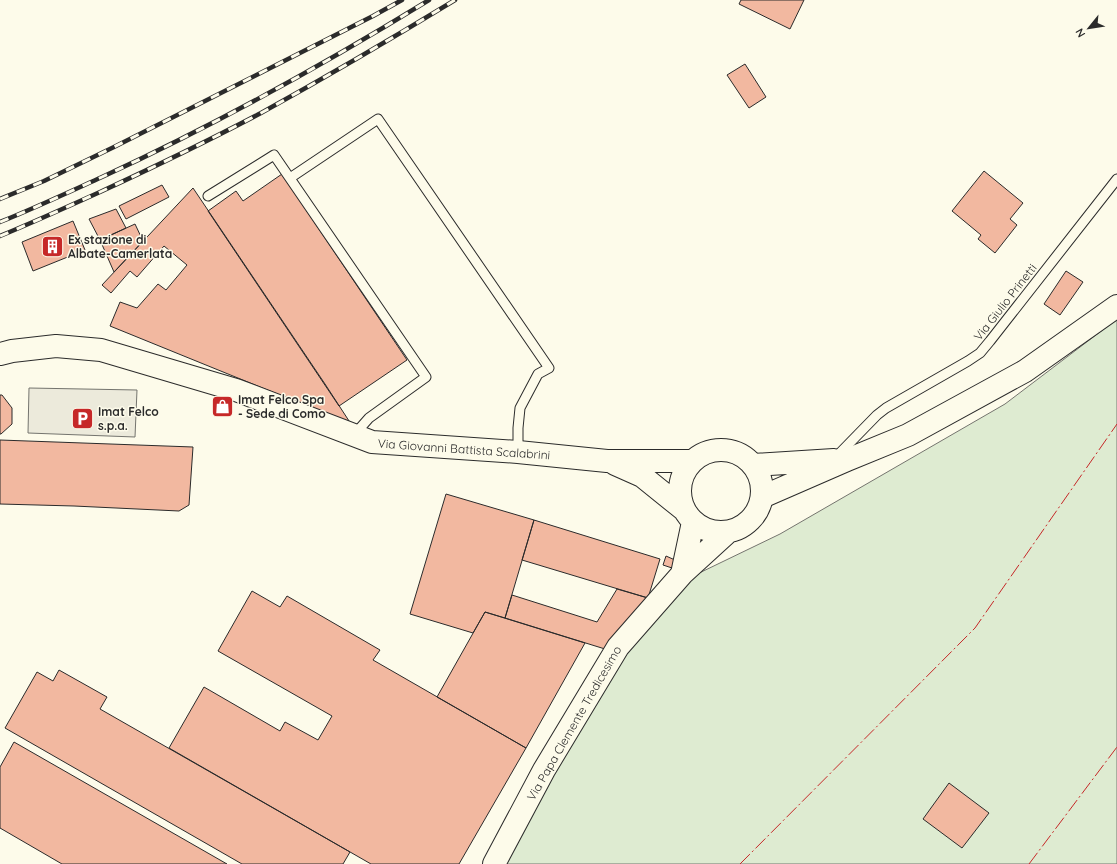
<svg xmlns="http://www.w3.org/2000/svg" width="1117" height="864" font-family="Quicksand,sans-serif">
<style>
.green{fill:#deebd1;stroke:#74746e}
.parking{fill:#eceadb;stroke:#74746e}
.building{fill:#f2b8a0;stroke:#2b2b2b}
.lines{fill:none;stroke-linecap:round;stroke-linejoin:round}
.service-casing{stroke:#2b2b2b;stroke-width:11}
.tertiary-casing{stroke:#2b2b2b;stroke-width:24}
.primary-casing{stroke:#2b2b2b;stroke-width:24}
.service{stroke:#fdfbea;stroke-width:9}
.tertiary{stroke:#fdfbea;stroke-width:22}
.primary{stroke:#fdfbea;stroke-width:22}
.rail-casing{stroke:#2b2b2b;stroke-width:4.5}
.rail{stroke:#fdfbea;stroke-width:3;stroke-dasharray:9;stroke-linecap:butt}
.power{stroke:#c62828;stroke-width:1;stroke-dasharray:14 3 2 3;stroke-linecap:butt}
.labels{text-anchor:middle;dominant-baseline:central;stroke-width:3;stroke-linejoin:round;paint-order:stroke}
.poi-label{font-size:12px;font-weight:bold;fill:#2b2b2b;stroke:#fdfbea;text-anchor:start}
.street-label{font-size:12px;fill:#2b2b2b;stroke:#fdfbea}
</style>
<rect width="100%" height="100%" fill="#fdfbea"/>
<path class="green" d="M1117 319V864H498L630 647 693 576 780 534 1005 404Z"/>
<path class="parking" d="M29 388 137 390 135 437 28 433Z"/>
<path class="building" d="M741 0H804L790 29 739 4Z
M745 64 766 97 749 108 727 75Z
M984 171 1023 203 1010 219 1017 225 995 253 978 239 981 235 952 211Z
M282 174 407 360 339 406 208 211 236 191 243 201Z
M162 185 169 197 126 219 119 206Z
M193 188 325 384 351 424 110 326 120 302 137 308 158 284 166 290 187 265 164 246 137 277 130 271 111 293 102 285Z
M116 209 126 228 100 240 89 219Z
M73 221 85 250 33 271 22 242Z
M135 224 143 241 114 272 100 240Z
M1066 271 1083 282 1060 315 1044 304Z
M0 395H2L12 408V424L1 434H0Z
M0 440 193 447 189 505 179 511 74 506 0 504Z
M446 494 534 520 505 618 485 612 473 633 410 614Z
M534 520 660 559 648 598 522 560Z
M666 556 675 560 672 568 663 565Z
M617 589 648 598 605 649 505 618 512 595 597 622Z
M252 591 280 607 287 596 380 650 373 660 526 748 459 864H371L169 748 204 687 280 731 285 722 318 740 332 716 218 651Z
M485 612 585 643 526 748 437 697Z
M59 670 107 697 100 709 350 852 343 864H242L5 728 37 672 53 681Z
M14 742 227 864H62L0 828V767Z
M949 783 989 813 962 848 923 819Z"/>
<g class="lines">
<defs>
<path id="service" d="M290 178 378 119 549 368 538 374 520 408 518 428V452
M208 196 274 155 426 377 369 418 354 435
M836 457 877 415 886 408 968 361 980 353 990 341 1117 179"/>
<path id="tertiary" d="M754 465 834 460
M762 497 847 460 908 435 1025 371 1117 306"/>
<path id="primary" d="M0 354 12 351 56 346 101 350 236 390 372 442 518 452 607 461H691
M680 491a41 41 0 1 1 82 0a41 41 0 1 1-82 0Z
M615 464 642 476 683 509
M682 574 693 522
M494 864 544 770 618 647 682 574 728 532"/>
</defs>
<use href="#service" class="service-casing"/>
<use href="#tertiary" class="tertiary-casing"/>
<use href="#primary" class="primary-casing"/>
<use href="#service" class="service"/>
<use href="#tertiary" class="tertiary"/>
<use href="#primary" class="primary"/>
<defs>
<path id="rail" d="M0 199 44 181 114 147 373 16 402 0
M0 222C35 208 69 192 102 177 215 125 323 65 429 0
M0 236C34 222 67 207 100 192 154 167 208 141 261 113 326 77 391 39 455 0"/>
</defs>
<use href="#rail" class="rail-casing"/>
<use href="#rail" class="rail"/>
<path class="power" d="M740 864 975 628 1117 424
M1029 864 1117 747"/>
</g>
<defs>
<symbol id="building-square" viewBox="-11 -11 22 22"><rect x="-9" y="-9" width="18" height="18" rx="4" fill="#c62828" stroke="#fdfbea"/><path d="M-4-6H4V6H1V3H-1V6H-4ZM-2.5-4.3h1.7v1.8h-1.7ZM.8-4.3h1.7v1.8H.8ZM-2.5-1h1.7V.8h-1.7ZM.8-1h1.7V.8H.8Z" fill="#fff"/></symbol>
<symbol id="shop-square" viewBox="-11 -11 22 22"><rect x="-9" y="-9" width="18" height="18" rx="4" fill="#c62828" stroke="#fdfbea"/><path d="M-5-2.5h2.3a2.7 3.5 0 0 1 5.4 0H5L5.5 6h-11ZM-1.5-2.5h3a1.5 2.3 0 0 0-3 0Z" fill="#fff"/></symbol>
<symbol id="parking-square" viewBox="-11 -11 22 22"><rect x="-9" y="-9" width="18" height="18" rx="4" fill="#c62828" stroke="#fdfbea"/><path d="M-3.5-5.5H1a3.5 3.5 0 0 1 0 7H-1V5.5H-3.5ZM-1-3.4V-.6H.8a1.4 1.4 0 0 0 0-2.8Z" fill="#fff"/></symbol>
</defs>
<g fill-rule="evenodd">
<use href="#building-square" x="40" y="234" width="25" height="25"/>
<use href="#shop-square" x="210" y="394" width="25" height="25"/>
<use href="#parking-square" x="70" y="406" width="25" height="25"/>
</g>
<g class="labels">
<g class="poi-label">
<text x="68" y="239">Ex stazione di<tspan x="68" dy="14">Albate-Camerlata</tspan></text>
<text x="238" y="399">Imat Felco Spa<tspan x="238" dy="14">- Sede di Como</tspan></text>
<text x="98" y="411">Imat Felco<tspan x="98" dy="14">s.p.a.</tspan></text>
</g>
<g class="street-label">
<text transform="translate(1005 302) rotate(-52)">Via Giulio Prinetti</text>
<text transform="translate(464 449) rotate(4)">Via Giovanni Battista Scalabrini</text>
<text transform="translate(574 723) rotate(-60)">Via Papa Clemente Tredicesimo</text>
</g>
</g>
<g transform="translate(1089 28) rotate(240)" stroke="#fdfbea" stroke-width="3" paint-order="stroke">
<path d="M0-3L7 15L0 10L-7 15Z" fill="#2b2b2b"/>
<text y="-6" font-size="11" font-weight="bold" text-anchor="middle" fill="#2b2b2b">N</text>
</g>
</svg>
